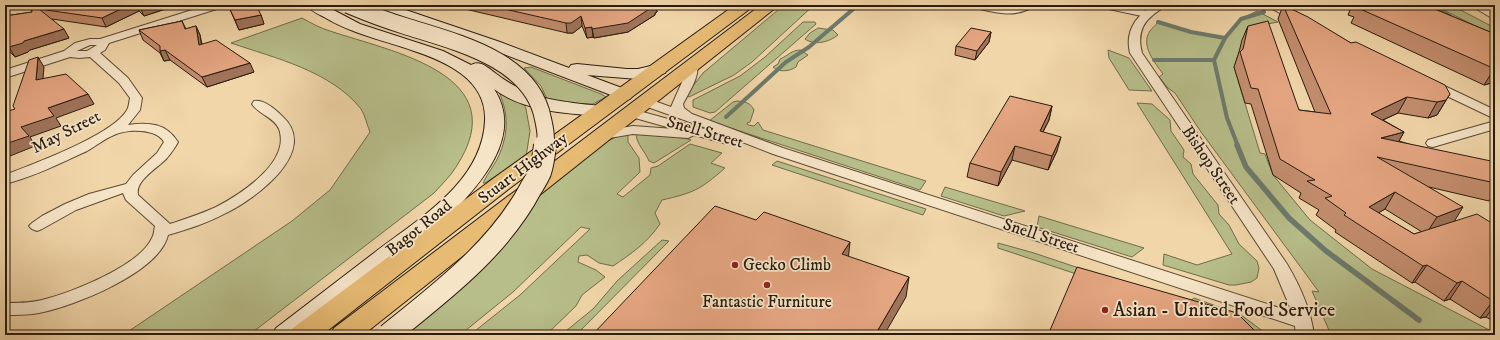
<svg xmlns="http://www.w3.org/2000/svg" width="1500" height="340" font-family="'IM FELL DW Pica',serif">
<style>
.green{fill:#b7be8a;stroke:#706c4c}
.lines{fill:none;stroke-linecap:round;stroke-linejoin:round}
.stream-far1{stroke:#6d7a6c;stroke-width:4}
.stream{stroke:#6d7a6c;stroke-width:5.5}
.lane-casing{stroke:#5a4a35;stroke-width:8}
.street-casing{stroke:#5a4a35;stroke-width:2}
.secondary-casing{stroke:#281b0e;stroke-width:2}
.highway-casing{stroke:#281b0e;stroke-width:2}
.lane{stroke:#f6e4c7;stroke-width:6}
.street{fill:#f6e4c7;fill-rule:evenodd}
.secondary{fill:#f6e4c7;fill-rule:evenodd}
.highway{fill:#e8bb74;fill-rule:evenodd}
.secondary-bridge-far1-casing{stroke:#281b0e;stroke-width:18;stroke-linecap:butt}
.secondary-bridge-casing{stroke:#281b0e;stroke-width:24;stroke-linecap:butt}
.secondary-bridge-far1{stroke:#f6e4c7;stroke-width:16}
.secondary-bridge{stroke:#f6e4c7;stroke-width:22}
.wall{fill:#c48e6f;stroke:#281b0e;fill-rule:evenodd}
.shaded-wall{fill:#a0745a;stroke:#281b0e}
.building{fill:#e4a581;stroke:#281b0e}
.poi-dot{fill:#8f2418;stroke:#f6e4c7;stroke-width:1.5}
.labels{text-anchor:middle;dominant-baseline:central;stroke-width:3.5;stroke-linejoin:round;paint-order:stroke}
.street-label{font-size:17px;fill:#281b0e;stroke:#f6e4c7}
.poi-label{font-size:17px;fill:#281b0e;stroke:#f6e4c7;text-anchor:start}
.near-poi-label{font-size:20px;fill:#281b0e;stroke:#f6e4c7;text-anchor:start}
</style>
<rect width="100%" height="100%" fill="#f1d6a9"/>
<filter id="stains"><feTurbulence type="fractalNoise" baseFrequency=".005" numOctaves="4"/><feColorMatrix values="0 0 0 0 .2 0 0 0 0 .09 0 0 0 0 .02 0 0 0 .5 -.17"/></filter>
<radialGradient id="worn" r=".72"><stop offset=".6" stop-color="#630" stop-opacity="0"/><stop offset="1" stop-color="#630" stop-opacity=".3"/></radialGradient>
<path class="green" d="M784 5H814L752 62 734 75 689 97 686 95 703 73Z
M1434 5H1451L1495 28V36Z
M1257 11 1278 22 1247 28 1234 67 1260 153 1265 154 1273 175 1310 220 1372 269 1495 333V335H1331L1312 291 1319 292 1201 132 1175 93 1168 88 1159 77 1163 74C1155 63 1140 45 1150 31 1152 28 1156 25 1158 22L1191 32 1224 38 1241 19Z
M302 18C311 23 320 28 330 31 392 52 517 74 456 167 450 177 441 185 434 193L249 335H123L292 221 330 190 370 132C367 125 365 115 361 109 331 71 275 58 231 43Z
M803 22H815L816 24 715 112 710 113 693 107V100L740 76 765 57Z
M818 28 833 30 838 35C829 42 815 46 805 39L810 33Z
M801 50 808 55 798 62 796 67C790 71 780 73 773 67L778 64 780 59C788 56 791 50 801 50Z
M1108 50 1129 58 1152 91 1129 90 1109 58Z
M531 67 601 94 606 97 593 104H573L547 99 541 86 524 68Z
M498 90 523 101 526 109 530 131 526 157 485 183H483C488 172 496 164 500 153 509 131 508 111 498 90Z
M737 101C745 102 750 102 754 110L750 122 747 123 748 125 754 126 758 122 763 130 926 181 920 190 709 121 733 102Z
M1137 103 1152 104 1170 120 1171 131 1184 150 1183 157 1191 164 1193 174 1218 205 1219 214 1229 225 1239 244 1257 261 1259 268 1257 278 1251 282 1236 285H1229L1163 265 1164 254 1197 265 1232 254Z
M628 134V142L639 158 640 172 617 194 623 197 650 175 651 168 658 166 690 144 722 153 711 163 725 168C700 190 693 193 662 200L655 213 660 224C647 243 631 254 613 266L599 263 587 255 579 256 578 262 596 270 605 277 582 295 576 306 546 335H470L520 295 590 229 581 227 513 292 460 335H404L543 190 605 142 621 135Z
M636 134 684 138 691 140 654 163 649 161C645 151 637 145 636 134Z
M777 161 926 209 923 215 772 165Z
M945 187 1025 211 1004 216 941 196Z
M1039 216 1144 248 1132 257 1037 227Z
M662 240 669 241 576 335H561L593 309 617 281Z
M998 243 1034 253 1189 305 1206 317 998 248Z
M1194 298 1241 315 1268 335H1245L1189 302Z"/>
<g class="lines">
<path class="stream-far1" d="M1429 5 1450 16
M1158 22 1191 32 1225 38
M1154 60H1214
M726 117 786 62 809 47 858 5
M1238 146 1227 118 1214 60 1225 38 1241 19 1264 12"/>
<path class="stream" d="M1237 145 1246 167 1289 218 1326 251 1419 320"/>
<defs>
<path id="lane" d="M976 5C994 9 1013 15 1030 5
M1105 5 1147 14"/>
<path id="street" d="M208 5H224L223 7 109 43 105 50 100 53 128 78 142 98 140 110 128 125C149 122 166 123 178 142 175 148 171 153 167 158 158 168 135 180 138 195L170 224C185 219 201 214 216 207 241 194 291 162 279 129 274 117 258 114 252 104L254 101C264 99 275 109 282 116 321 151 255 199 226 213 208 223 188 229 168 235 159 273 74 306 39 313 28 315 16 315 5 315V303C17 303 30 303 42 300 70 293 140 266 152 238 154 235 154 230 155 226L126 200 123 193 76 210 42 229 37 231 32 229 29 226 32 223 42 216 65 204 89 194 126 184 133 175 157 153 164 142C156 128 127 129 114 135 104 139 96 146 87 151 61 163 33 177 5 184V175C33 164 113 135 127 110 129 107 129 102 130 98L119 83 90 57 79 58 70 57 5 78V70L64 51 75 43 90 39H100ZM90 45H97L87 51H77Z
M1154 5H1166C1163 9 1157 11 1153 15 1140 25 1138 38 1142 53L1287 264C1300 286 1311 310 1314 335H1296L1295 326 773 154 732 138 734 140 732 143 727 144 694 135 688 138 633 134 603 139 598 138 596 135 598 132 603 131 633 126 674 129 628 116 626 113 628 110 632 109 726 135 642 105 640 102 642 99 646 98 671 107 686 73V66L688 64H696C702 73 688 94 683 104L684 108 692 114 783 148 1292 312 1274 269 1130 53C1125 32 1135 16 1154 5Z
M1265 5H1278L1303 17 1304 19 1303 21H1295Z
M1470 5H1482L1495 13V20Z
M1432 80 1495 110V119L1428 87 1426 84 1428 81Z
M1495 121V129L1433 147 1428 146 1426 143 1428 140Z"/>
<path id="secondary" d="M307 5H324L360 24 443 51 471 65C480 60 487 67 495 73 530 100 557 101 599 106L605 107 608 111 605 115 599 116C563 113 523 111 494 89 525 136 479 186 447 218L302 335H272L276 328C309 303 341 278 374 253 418 219 482 183 485 121 487 80 447 62 414 51 383 40 352 34 324 17 318 14 311 11 307 5Z
M370 5H391L500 42 569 68 571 65 577 64 627 69H638L659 64 665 65 667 69 665 73 638 79 587 75 630 91 633 95 630 99 624 100 488 48 372 8Z"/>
<path id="highway" d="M735 5H753L751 8 510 188 322 335H289L293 328 494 178Z
M761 5H779L363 335H330L334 328Z"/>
</defs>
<use href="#lane" class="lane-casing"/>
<use href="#street" class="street-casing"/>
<use href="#secondary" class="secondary-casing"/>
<use href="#highway" class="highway-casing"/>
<use href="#lane" class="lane"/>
<use href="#street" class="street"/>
<use href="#secondary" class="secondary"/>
<use href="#highway" class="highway"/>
<defs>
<path id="secondary-bridge-far1" d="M348 5C367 13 385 20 405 26 455 42 532 59 543 119 545 128 547 137 545 146"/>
<path id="secondary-bridge" d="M388 335C440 293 499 249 531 188 534 183 538 177 540 172 543 163 544 154 545 145"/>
</defs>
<use href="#secondary-bridge-far1" class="secondary-bridge-far1-casing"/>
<use href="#secondary-bridge" class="secondary-bridge-casing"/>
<use href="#secondary-bridge-far1" class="secondary-bridge-far1"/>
<use href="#secondary-bridge" class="secondary-bridge"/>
</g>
<path class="wall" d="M31 5H178L144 16 139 11 106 27 52 19 69 38 30 50 28 52 15 57 5 47V16L32 12 31 8Z
M228 5 261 15 264 24 239 30Z
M448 5H656L657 12 655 13V15L628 32 594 38 593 37 587 38 582 26 573 33H567Z
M1283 5 1351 43 1450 94 1437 115 1428 118 1398 113 1383 120 1404 132 1399 141 1495 171V192L1489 201 1429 187 1454 221 1495 225V322L1486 317 1480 318 1450 299 1444 301 1415 282 1412 283 1335 232 1336 230 1316 215 1319 210 1299 198 1301 193 1273 175 1251 104 1245 103 1234 67 1239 52 1242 40 1248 26 1299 110 1315 112 1278 19ZM1385 209 1422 232 1414 234 1378 213Z
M1352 5H1425L1495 34V82L1484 85 1351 23 1354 17 1348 15Z
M182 21 186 29 196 26 200 35 202 44 254 72 207 87 170 60 164 61 160 53 143 40 139 30Z
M991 32 989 42 975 60 955 55 956 46Z
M1052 106 1049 120 1043 132 1057 151 1048 170 1012 160 998 186 967 177 970 163Z"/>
<path class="shaded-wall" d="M129 5H136L139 11 106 27 102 18Z
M145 5H178L144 16 140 7Z
M652 5H656L657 12 655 13V15L628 32 594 38 592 29Z
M261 15 264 24 239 30 235 20Z
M581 16 582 26 573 33H567L566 23Z
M196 26 200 35 203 55 199 45Z
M592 27 593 37 587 38 585 28Z
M64 29 69 38 30 50 28 52 15 57 9 47 24 41Z
M991 32 989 42 975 60 977 51Z
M165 50 170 60 164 61 160 51Z
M38 57 44 67 42 90 36 80Z
M250 63 254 72 207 87 202 77Z
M1494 69H1495V82L1484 85Z
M88 94 94 104 56 118 61 126 30 137 35 146 5 158V144L21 127 48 108Z
M1407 97 1398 113 1363 129 1371 114Z
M1446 100 1437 115 1428 118 1437 102Z
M1052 106 1049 120 1036 145 1040 131Z
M1404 132 1395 148 1381 138Z
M1061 137 1057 151 1048 170 1052 156Z
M1015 146 1012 160 998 186 1001 172Z
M1395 192 1385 209 1359 224 1369 207Z
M1463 207 1452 225 1426 234 1437 217Z
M850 242 848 261 842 254Z
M1427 265 1415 282 1412 283 1423 266Z
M909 277 906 297 884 335H875Z
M1462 281 1450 299 1444 301 1457 283Z
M1495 300V305L1486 317 1480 318 1493 301Z"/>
<path class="building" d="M31 5H129L102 18 39 9 64 29 24 41 23 43 9 47 5 43V16L32 12V8H31Z
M138 5H145L140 7Z
M228 5H256L261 15 235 20Z
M487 5H652L654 6 628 23 592 29V27L585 28 581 16 571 23H566Z
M1283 5 1308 17 1351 43 1356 42 1445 85 1450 94 1446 100 1437 102 1407 97 1371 114 1404 132 1381 138 1491 161 1495 171V183L1377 157 1463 207 1437 217 1395 192 1369 207 1414 234 1477 214 1495 225V300L1493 301 1462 281 1457 283 1427 265 1423 266 1344 215 1346 213 1325 198 1332 196 1307 181 1315 180 1280 159 1258 89 1251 88 1240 52 1243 49 1248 26 1268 21 1299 110 1331 114Z
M1366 5H1425L1495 34V69L1358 8Z
M182 21 185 29 196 26 199 45 216 40 250 63 202 77 165 50 160 51V46L139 30Z
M971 28 991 32 977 51 956 46Z
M38 57 36 80 66 74 88 94 48 108 54 116 21 127 29 136 5 144V112L15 109 13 106 29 60Z
M1010 96 1052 106 1040 131 1061 137 1052 156 1015 146 1001 172 970 163Z
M715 206 756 220 764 212 850 242 842 254 909 277 875 335H592Z
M1077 267 1237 313 1259 335H1048Z"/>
<g class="poi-dot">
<circle cx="735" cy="265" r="4"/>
<circle cx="767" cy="285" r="4"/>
<circle cx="1105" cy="310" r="4"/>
</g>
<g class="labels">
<g class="street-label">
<text transform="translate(66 132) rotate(-27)">May Street</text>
<text transform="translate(705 132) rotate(16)">Snell Street</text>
<text transform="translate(1211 165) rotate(56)">Bishop Street</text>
<text transform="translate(523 168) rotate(-37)">Stuart Highway</text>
<text transform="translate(419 228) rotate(-39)">Bagot Road</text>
<text transform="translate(1041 236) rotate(18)">Snell Street</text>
</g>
<g class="poi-label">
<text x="743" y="265">Gecko Climb</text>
<text x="767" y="302" text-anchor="middle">Fantastic Furniture</text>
</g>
<g class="near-poi-label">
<text x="1113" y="310">Asian - United Food Service</text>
</g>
</g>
<rect width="1500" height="340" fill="none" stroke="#f1d6a9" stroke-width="20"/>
<rect x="6" y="6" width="1488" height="328" fill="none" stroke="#281b0e" stroke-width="2"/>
<rect x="10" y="10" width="1480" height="320" fill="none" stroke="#281b0e"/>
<rect width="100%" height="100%" filter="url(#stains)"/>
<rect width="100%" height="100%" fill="url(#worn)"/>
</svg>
